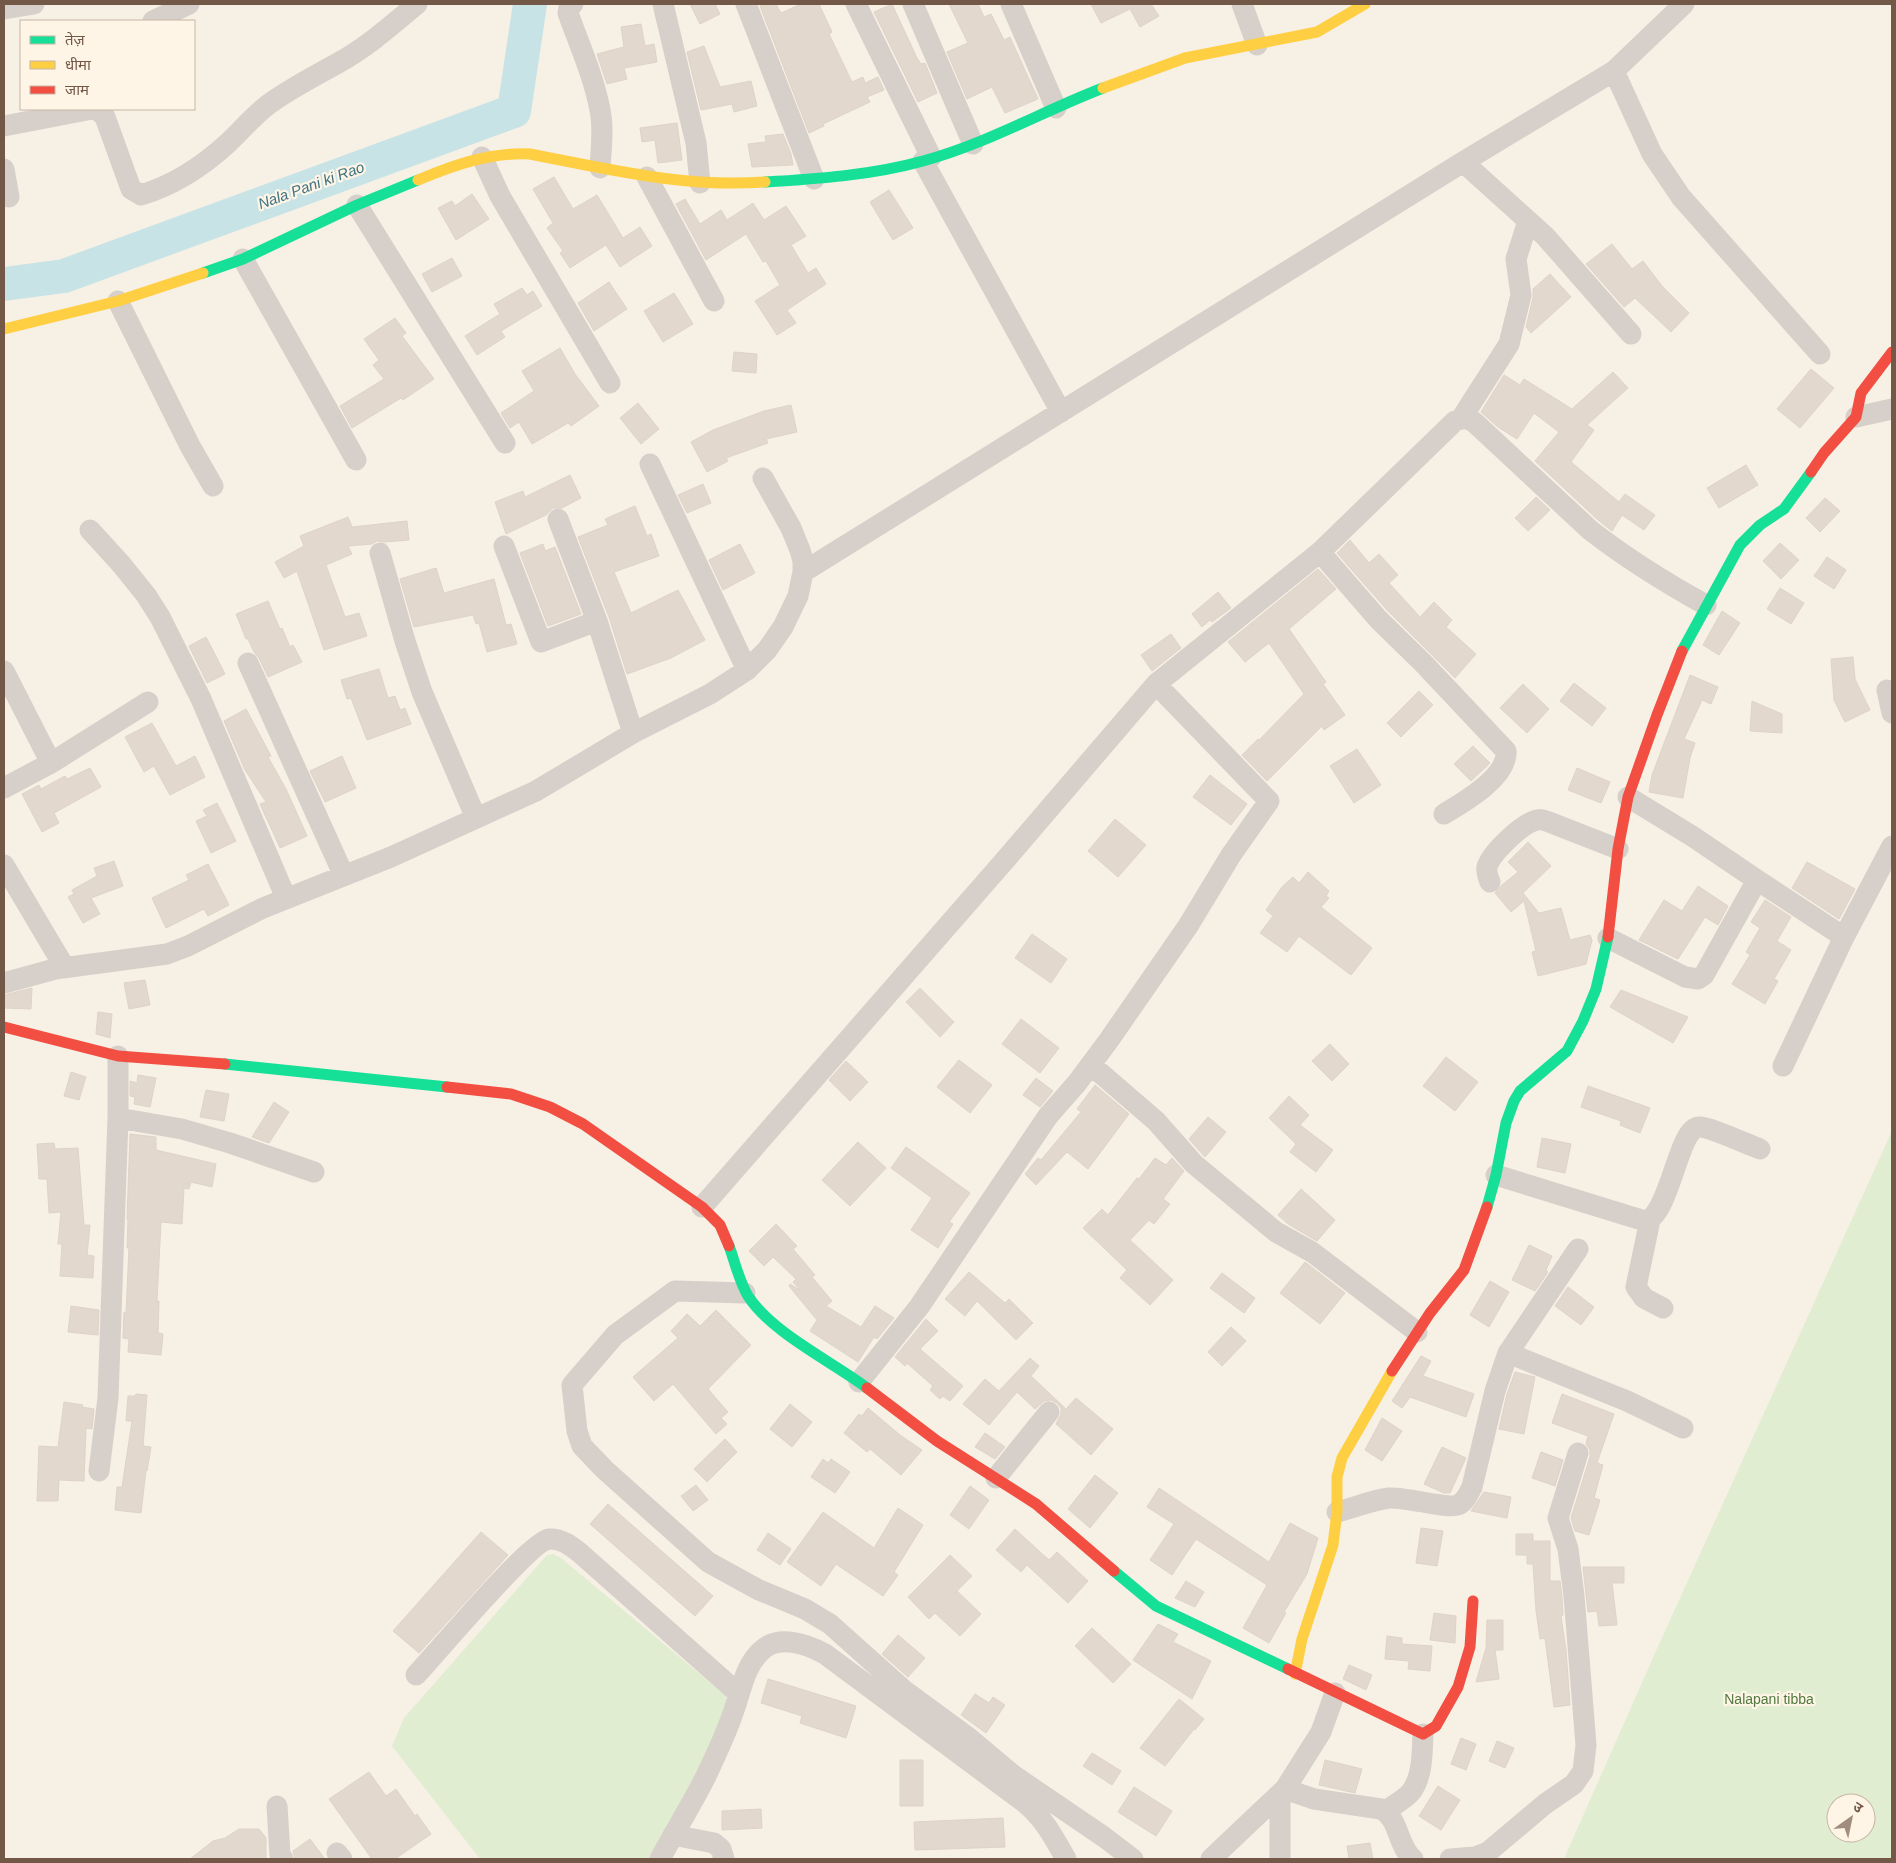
<svg xmlns="http://www.w3.org/2000/svg" width="1896" height="1863" font-family="Arial,'Noto Sans Devanagari',sans-serif">
<style>
.green{fill:#e1edd0;fill-rule:evenodd}
.lines{fill:none;stroke-linecap:round;stroke-linejoin:round}
.river{stroke:#c8e3e6;stroke-width:34}
.building{fill:#e2d8cd;stroke:#dfd3c8}
.street{stroke:#d7cfc9;stroke-width:21}
.fast{stroke:#16e098;stroke-width:11}
.slow{stroke:#ffcf43;stroke-width:11}
.jam{stroke:#f24e42;stroke-width:11}
.labels{text-anchor:middle;dominant-baseline:central;stroke-width:4.5;stroke-linejoin:round;paint-order:stroke}
.park-label{font-size:14px;fill:#4f793f;stroke:#fff5e6}
.water-label{font-size:15px;font-style:italic;fill:#3e7380;stroke:#fff5e6}
</style>
<rect width="100%" height="100%" fill="#f6f0e5"/>
<path class="green" d="M1892 1131V1859H1564L1656 1651ZM1836 1803H1866V1833H1836Z
M553 1554 561 1558 725 1695 729 1704 727 1714 651 1859H480L392 1746 404 1718 547 1555Z"/>
<g class="lines">
<path class="river" d="M4 284 64 276 514 111 530 4"/>
</g>
<path class="building" d="M690 4H715L720 14 700 24Z
M765 4H776L781 13 801 4H819L832 32 829 34 852 82 863 77 865 83 878 77 884 90 867 97 870 102 823 124 824 126 809 133 760 6Z
M892 4 917 58 921 64 925 63 937 93 918 102 874 12Z
M949 4H978L984 17 991 14 1004 40 1010 37 1038 99 1005 113 992 87 967 99 947 52 968 43Z
M1091 4H1151L1159 16 1140 27 1130 9 1101 23Z
M641 24 645 46 654 44 657 62 624 68 627 79 607 84 597 54 624 47 621 27Z
M704 46 720 87 751 81 757 106 734 112 732 104 701 110 687 52Z
M677 123 682 160 658 163 655 140 642 142 640 128Z
M783 134 791 154 793 165 752 167 748 144 766 142 765 136Z
M554 177 573 209 597 195 623 238 640 227 652 246 620 267 606 245 570 268 560 253 563 251 547 228 553 223 533 189Z
M889 190 913 228 893 240 870 202Z
M472 194 489 219 456 240 438 208 452 201 455 206Z
M685 199 700 224 721 210 727 220 753 203 764 220 786 206 806 236 791 245 808 273 816 268 826 284 787 310 796 323 777 335 755 301 780 285 766 261 763 262 746 234 706 260 676 204Z
M1612 244 1632 269 1643 261 1662 286 1689 313 1671 332 1635 298 1624 307 1586 264Z
M452 258 462 276 432 292 422 274Z
M1550 274 1571 297 1531 333 1526 327 1533 298V289Z
M609 282 627 309 594 331 578 303Z
M522 288 527 295 533 291 542 306 501 331 505 337 477 355 465 336 500 314 494 304Z
M674 293 693 324 663 342 644 311Z
M395 318 406 333 402 336 434 379 403 400 401 398 352 428 340 406 384 379 373 365 379 360 364 339Z
M560 348 575 374 599 406 571 426 568 423 532 444 519 422 510 428 501 413 534 391 522 371Z
M734 352 757 354 756 373 732 371Z
M1811 369 1834 388 1800 428 1777 409Z
M1613 372 1628 388 1587 425 1594 430 1571 462 1619 502 1625 494 1655 515 1644 530 1622 515 1612 531 1598 520 1535 461 1559 432 1534 413 1517 439 1498 427 1481 412 1504 375 1520 385 1524 379 1572 409Z
M638 403 659 429 641 444 620 418Z
M791 405 797 432 766 439 768 443 726 458 728 461 707 472 691 442 713 430 764 411Z
M1746 465 1758 485 1719 508 1707 488Z
M570 475 581 498 562 508H553L546 515 506 534 495 502 523 491 525 497Z
M703 484 711 503 687 513 678 495Z
M1536 497 1550 510 1528 531 1515 518Z
M1825 498 1840 511 1820 532 1806 518Z
M635 506 647 536 651 534 659 556 614 572 631 613 678 590 705 640 671 658 627 674 609 617 578 537 608 525 605 519Z
M348 517 352 527 407 521 409 540 385 542 377 541 372 544 348 546 352 554 326 565 345 617 359 613 367 636 324 650 297 571 284 578 275 562 304 546 300 536Z
M1350 540 1369 563 1379 554 1398 575 1389 583 1420 617 1434 602 1452 620 1446 627 1476 654 1455 678 1387 610 1337 553Z
M1780 543 1799 560 1781 579 1763 561Z
M543 544 545 551 555 547 581 614 548 626 520 553Z
M740 544 755 573 723 590 709 560Z
M1827 557 1846 570 1834 589 1814 576Z
M436 568 444 593 494 579 506 625 511 624 517 644 487 652 479 623 476 624 473 615 414 627 400 579Z
M1318 569 1336 589 1289 629 1326 682 1323 684 1345 715 1324 730 1322 726 1267 781 1242 755 1258 739 1259 740 1304 694 1269 643 1245 662 1228 642Z
M1780 588 1804 603 1791 624 1767 609Z
M1218 592 1231 608 1212 622 1210 620 1202 627 1192 614Z
M268 601 280 629 282 628 290 647 293 645 302 662 268 677 259 658 254 652 248 639H246L236 614Z
M1722 611 1740 623 1719 655 1703 645Z
M1171 634 1181 648 1152 671 1141 655Z
M206 637 225 674 207 683 189 646Z
M1853 657 1855 679 1870 710 1845 722 1834 700 1831 659Z
M379 669 388 698 395 696 400 710 405 708 411 724 367 740 351 698 347 699 341 680Z
M1690 675 1718 687 1711 704 1702 700 1684 739 1695 743 1690 758 1683 798 1649 792 1652 775Z
M1574 683 1606 708 1592 726 1560 701Z
M1523 684 1549 709 1527 733 1500 708Z
M1419 691 1433 705 1401 737 1387 723Z
M1752 701 1782 714V733L1750 731Z
M246 709 271 756 268 757 286 789 307 836 280 848 260 804 266 802 245 770 224 721Z
M152 723 176 766 195 756 205 777 170 795 154 766 144 772 125 737Z
M1473 746 1490 763 1471 781 1454 764Z
M1357 749 1381 785 1354 803 1330 766Z
M342 756 356 788 325 802 310 771Z
M90 768 101 787 54 813 59 823 42 832 22 794 39 785 41 789 65 776 67 779Z
M1577 768 1610 782 1601 803 1568 790Z
M1210 775 1247 804 1231 825 1193 797Z
M217 803 236 841 211 853 196 821 207 816 203 810Z
M1115 819 1146 845 1118 877 1088 851Z
M1528 842 1551 866 1523 893 1539 913 1561 908 1570 940 1590 935 1592 940 1586 964 1538 976 1532 952 1536 951 1524 901 1511 912 1495 893 1502 885 1518 872 1508 862Z
M114 861 123 886 91 898 100 914 83 923 68 897 74 894 72 890 97 876 94 868Z
M1807 862 1855 889 1839 919 1792 888Z
M208 864 229 905 208 916 204 909 166 928 152 898 189 880 186 875Z
M1308 872 1329 891 1326 896 1329 898 1321 907 1372 948 1351 975 1299 936 1287 952 1260 933 1273 916 1266 910 1282 887 1293 877 1299 883Z
M1698 886 1728 906 1718 925 1705 917 1678 959 1639 940 1664 900 1682 911Z
M1765 900 1791 917 1777 941 1791 950 1774 979 1778 981 1765 1004 1732 984 1750 955 1746 952 1760 928 1751 922Z
M1032 934 1067 959 1051 983 1015 958Z
M145 980 150 1005 129 1009 124 983Z
M32 988 31 1009 4 1008V995Z
M920 988 954 1022 940 1037 906 1002Z
M1621 990 1688 1017 1673 1043 1610 1007Z
M98 1012 112 1014 110 1038 96 1034Z
M1021 1019 1059 1048 1040 1073 1002 1044Z
M1330 1044 1349 1064 1332 1081 1312 1061Z
M1446 1057 1478 1082 1455 1111 1423 1086Z
M959 1060 992 1085 970 1113 937 1087Z
M846 1061 868 1082 850 1101 829 1080Z
M71 1072 86 1077 79 1100 64 1096Z
M138 1075 156 1078 150 1107 134 1104 135 1097 130 1096V1081L137 1083Z
M1036 1078 1053 1091 1040 1107 1023 1095Z
M1095 1085 1129 1114 1088 1169 1067 1152 1036 1185 1025 1174 1038 1158 1041 1160 1081 1112 1077 1109Z
M1588 1086 1650 1108 1640 1133 1620 1125 1621 1121 1581 1107Z
M206 1090 229 1094 224 1121 200 1117Z
M1289 1096 1309 1115 1300 1125 1333 1150 1316 1172 1290 1152 1296 1144 1269 1118Z
M274 1102 289 1112 269 1143 252 1137Z
M1208 1117 1226 1132 1205 1157 1189 1139Z
M130 1134 156 1137V1150L216 1164 212 1187 191 1182 189 1189 184 1188 182 1224 161 1222 157 1301H159L158 1333 163 1334 161 1355 128 1352 129 1339 123 1338 124 1312 126 1313 129 1248H127L128 1220 127 1219Z
M1542 1138 1571 1144 1565 1173 1537 1167Z
M858 1142 886 1168 850 1206 822 1180Z
M54 1143 55 1149 78 1148 84 1225H90L87 1255 94 1256 93 1278 60 1276 62 1244H58L61 1212 49 1213 47 1179H39L37 1144Z
M906 1147 970 1193 949 1222 953 1224 938 1248 911 1230 932 1198 891 1168Z
M1155 1158 1166 1165 1172 1158 1184 1171 1163 1199 1170 1204 1154 1224 1149 1220 1130 1240 1173 1280 1150 1305 1120 1278 1127 1270 1083 1228 1102 1209 1108 1215 1137 1178 1139 1179Z
M1301 1189 1335 1220 1317 1241 1288 1224 1278 1215Z
M776 1224 797 1246 793 1249 815 1275 812 1277 832 1301 826 1306 861 1327 875 1306 894 1318 877 1339 874 1337 858 1362 810 1331 817 1320 789 1286 790 1284 801 1291 793 1282 796 1279 773 1257 764 1266 749 1251Z
M1529 1245 1552 1256 1546 1270 1548 1272 1535 1291 1512 1280Z
M1305 1262 1345 1293 1320 1324 1280 1293Z
M969 1272 1005 1303 1009 1299 1033 1323 1016 1340 977 1301 965 1316 945 1299Z
M1222 1273 1255 1298 1244 1313 1210 1288Z
M1490 1281 1509 1292 1489 1327 1470 1315Z
M1568 1287 1594 1307 1581 1325 1555 1306Z
M71 1306 99 1310 98 1335 68 1332Z
M716 1310 751 1345 708 1389 728 1412 721 1418 727 1424 716 1434 673 1384 654 1401 633 1377 678 1338 671 1331 687 1314 700 1326Z
M926 1319 938 1331 920 1349 963 1386 950 1401 943 1396 940 1399 930 1390 933 1386 907 1363 905 1366 895 1357Z
M1231 1327 1246 1341 1222 1366 1208 1352Z
M1421 1356 1431 1361 1423 1376 1474 1394 1466 1417 1410 1397 1402 1408 1392 1401Z
M1030 1358 1039 1366 1031 1376 1066 1409 1076 1398 1113 1429 1091 1455 1056 1424 1061 1414V1408L1057 1403 1051 1400 1044 1401 1035 1409 1017 1392 989 1425 963 1404 985 1379 999 1391Z
M1515 1372 1535 1377 1524 1434 1499 1429 1507 1394Z
M136 1394 147 1395 143 1446 151 1447 147 1471 146 1470 141 1513 115 1510 117 1487H122L132 1421H126L128 1396H135Z
M1562 1394 1614 1414 1597 1463 1603 1465 1594 1498 1600 1500 1589 1535 1575 1531 1571 1518 1590 1457V1450L1586 1444 1588 1436 1552 1423Z
M64 1402 83 1405 82 1407 94 1409 92 1429 86 1428 84 1481 59 1480 58 1501H37L39 1446 58 1447Z
M790 1404 812 1422 792 1447 770 1429Z
M868 1408 900 1435 922 1450 901 1475 870 1449 867 1452 844 1433 859 1414 862 1416Z
M1382 1418 1402 1431 1382 1461 1365 1450Z
M985 1433 1005 1447 995 1459 975 1447Z
M725 1439 737 1452 707 1482 694 1469Z
M1442 1447 1466 1458 1450 1493H1444L1424 1484Z
M1541 1452 1563 1460 1555 1486 1532 1478Z
M823 1459 828 1463 831 1459 850 1472 835 1493 811 1477Z
M1095 1475 1118 1493 1090 1528 1068 1509Z
M696 1485 708 1500 693 1511 681 1496Z
M970 1486 989 1500 969 1529 950 1515Z
M1159 1488 1269 1562 1290 1523 1318 1538 1307 1574 1284 1612 1286 1613 1269 1643 1243 1628 1267 1585 1196 1539 1172 1575 1150 1560 1174 1524 1147 1507Z
M1484 1492 1511 1497 1507 1518 1471 1511Z
M608 1504 713 1596 695 1616 590 1524Z
M898 1508 923 1525 894 1572 898 1575 883 1596 836 1564 821 1586 787 1562 823 1512 874 1548Z
M1421 1528 1443 1531 1437 1566 1416 1563Z
M1015 1529 1049 1560 1057 1552 1088 1581 1068 1603 1027 1565 1021 1572 996 1550Z
M481 1532 508 1555 419 1653 393 1631Z
M768 1533 791 1549 780 1565 757 1550Z
M1516 1534H1533V1541H1550V1581H1560L1562 1597 1563 1615 1561 1616 1566 1650 1570 1705 1554 1707 1545 1638 1540 1639 1536 1610 1533 1564H1527V1555H1516Z
M950 1555 972 1576 957 1591 981 1614 960 1636 935 1613 929 1619 908 1597Z
M1583 1567H1624V1583H1612L1617 1625 1599 1626 1597 1611 1588 1612Z
M1186 1581 1204 1592 1195 1607 1175 1598Z
M1434 1613 1456 1616 1455 1643 1430 1640Z
M1487 1620H1503V1650H1495L1499 1679 1476 1682 1486 1648Z
M1158 1624 1178 1634 1173 1642 1211 1661 1192 1699 1133 1660Z
M1092 1628 1131 1664 1113 1683 1075 1646Z
M898 1635 925 1658 908 1677 882 1654Z
M1387 1636 1402 1638V1644L1432 1646 1430 1671 1408 1669 1409 1661 1385 1659Z
M1349 1665 1372 1675 1366 1690 1343 1679Z
M768 1679 856 1706 846 1738 800 1723 802 1716 761 1703Z
M975 1694 989 1703 993 1697 1005 1705 986 1733 961 1715Z
M1179 1699 1204 1719 1195 1730 1194 1729 1165 1766 1140 1748Z
M1461 1738 1476 1744 1466 1770 1451 1764Z
M1497 1741 1514 1748 1505 1768 1489 1761Z
M1092 1753 1121 1771 1112 1785 1083 1766Z
M900 1760H923V1806H900Z
M1325 1760 1362 1769 1355 1793 1319 1785Z
M369 1772 386 1796 396 1789 415 1816 417 1814 431 1834 395 1859H372L329 1799Z
M1438 1786 1460 1800 1441 1830 1419 1816Z
M1134 1787 1172 1811 1156 1836 1118 1812Z
M761 1809 762 1828 722 1830V1811Z
M1003 1818 1005 1847 915 1850 914 1822Z
M239 1829H259L266 1838V1859H190L213 1841 225 1838Z
M310 1839 325 1859H295L293 1851Z
M1370 1843 1373 1859H1349L1347 1846Z"/>
<g class="lines">
<path class="street" d="M573 4 569 7 568 13C579 44 594 77 600 110 604 129 601 149 600 168
M663 4 696 143 700 183
M746 4 814 179
M856 4 931 157
M913 4 973 144
M1011 4 1056 108
M1242 4 1257 45
M4 9 34 4
M153 21 189 4
M1614 71 1652 154 1681 197 1820 354
M4 126 92 109 99 111 105 117 131 189 141 195C174 185 202 167 228 143 242 130 254 115 269 104 291 88 315 76 338 63 367 47 392 25 417 4
M482 157 500 196 610 383
M923 161 1061 412
M1463 162 1545 236 1631 334
M4 169 9 197
M647 177 714 301
M357 205 505 443
M243 259 356 460
M118 301 190 446 213 486
M1856 417 1892 409
M1461 419 1509 344 1521 295 1516 259 1528 221
M650 464 747 670
M558 519 597 621 633 733
M90 530 121 564 146 595 160 617 201 699 286 898
M504 546 541 642 597 621
M1320 552 1378 619 1424 664 1506 751C1508 777 1464 802 1444 814
M380 553 405 641 422 692 476 818
M803 572 1463 162 1614 71 1684 4
M248 663 344 876
M4 671 51 763
M1887 690 1892 713
M4 788 51 763 148 702
M1628 797 1692 836 1757 880
M4 865 65 968
M1490 882C1488 877 1486 872 1487 867 1491 853 1521 825 1534 821 1540 818 1544 820 1549 822L1618 849
M1608 938 1685 977 1698 979 1704 975 1757 880 1844 937 1892 846
M4 983 55 969 167 954 188 946 263 908 391 857 536 791 633 733 710 694 747 670 767 650 783 627 798 596 803 572V561L800 550 791 528 763 478
M1091 1065 1156 1121 1194 1164 1276 1232 1312 1252 1417 1332
M1783 1066 1844 937
M118 1118 182 1129 230 1143 314 1172
M1496 1175 1645 1221C1670 1216 1678 1127 1699 1127 1708 1126 1749 1145 1760 1149
M702 1207 1006 859 1156 684 1320 552 1455 421 1465 418 1474 422 1590 530C1626 558 1666 583 1706 605
M1650 1220 1636 1287 1644 1298 1663 1308
M745 1293 675 1291 615 1335 572 1385 577 1431 582 1446 605 1470 708 1562 759 1590 805 1609 830 1624 905 1691 969 1738 1013 1775 1104 1837 1133 1859
M1508 1353 1627 1401 1683 1428
M859 1382 919 1307 1048 1116 1077 1083 1109 1040 1188 926 1231 855 1269 801 1156 684
M99 1471 108 1398 118 1118V1056
M996 1478 1049 1412
M1337 1512C1354 1508 1372 1500 1389 1498 1407 1497 1447 1509 1458 1505 1465 1502 1469 1493 1472 1487L1495 1391 1508 1353 1578 1249
M416 1675C436 1654 529 1542 549 1539 561 1538 571 1546 580 1553L739 1694
M1285 1789 1314 1799 1381 1809C1400 1819 1397 1846 1413 1859
M1280 1795V1859
M277 1806 280 1855 283 1859
M1386 1811C1394 1805 1405 1799 1411 1792 1423 1776 1422 1753 1423 1734
M673 1835 714 1843 721 1849 724 1859
M337 1853 342 1859
M660 1859C675 1831 692 1804 706 1776 716 1755 726 1734 733 1713 741 1692 744 1667 761 1651 778 1634 807 1644 825 1654L1024 1802C1044 1818 1054 1838 1066 1859
M1211 1859 1285 1789 1321 1732 1335 1693
M1450 1859 1475 1857 1488 1852 1545 1804 1574 1784 1583 1771 1586 1745 1574 1596 1568 1549 1558 1518 1578 1453"/>
<path class="fast" d="M765 182C817 179 873 175 923 161 986 144 1043 111 1103 88
M203 273 243 259 357 205 418 180
M1682 651 1740 545 1760 525 1784 509 1811 472
M225 1064 447 1087
M1487 1207 1496 1175 1506 1123 1514 1101 1520 1091 1567 1051 1583 1021 1596 989 1608 937
M729 1246C735 1262 739 1281 748 1296 772 1333 831 1361 867 1388
M1114 1571 1156 1606 1288 1669"/>
<path class="slow" d="M1103 88 1185 58 1317 32 1365 4
M418 180C454 165 490 152 530 154 608 169 685 188 765 182
M4 329 118 301 203 273
M1295 1674 1302 1639 1333 1545 1337 1512V1477L1342 1458 1392 1371"/>
<path class="jam" d="M1811 472 1824 453 1856 417 1861 393 1892 352
M1608 937 1618 849 1628 797 1657 715 1682 651
M4 1027 118 1056 225 1064
M447 1087 511 1094 550 1107 583 1124 702 1207 720 1225 729 1246
M1392 1371 1430 1313 1464 1270 1487 1207
M867 1388 937 1441 1036 1504 1114 1571
M1288 1669 1423 1734 1436 1726 1458 1687 1470 1647 1473 1601"/>
</g>
<g class="labels">
<g class="park-label">
<text x="1769" y="1699">Nalapani tibba</text>
</g>
<g class="water-label">
<text transform="translate(311 185) rotate(-20)">Nala Pani ki Rao</text>
</g>
</g>
<rect width="1896" height="1863" fill="none" stroke="#735747" stroke-width="10"/>
<rect x="20" y="20" width="175" height="90" fill="#fff5e6" stroke="#c7b6a6"/>
<rect x="30" y="36" width="25" height="8" fill="#16e098" stroke="#c7b6a6"/>
<text x="65" y="45" font-size="15" fill="#735747">तेज़</text>
<rect x="30" y="61" width="25" height="8" fill="#ffcf43" stroke="#c7b6a6"/>
<text x="65" y="70" font-size="15" fill="#735747">धीमा</text>
<rect x="30" y="86" width="25" height="8" fill="#f24e42" stroke="#c7b6a6"/>
<text x="65" y="95" font-size="15" fill="#735747">जाम</text>
<g transform="translate(1851 1818) rotate(33)"><circle r="24" fill="#fff5e6" stroke="#c7b6a6"/>
<path d="M0-4L9 19L0 12L-9 19Z" fill="#a18d7e"/>
<text y="-8" font-size="14" font-weight="bold" text-anchor="middle" fill="#735747">उ</text>
</g>
</svg>
